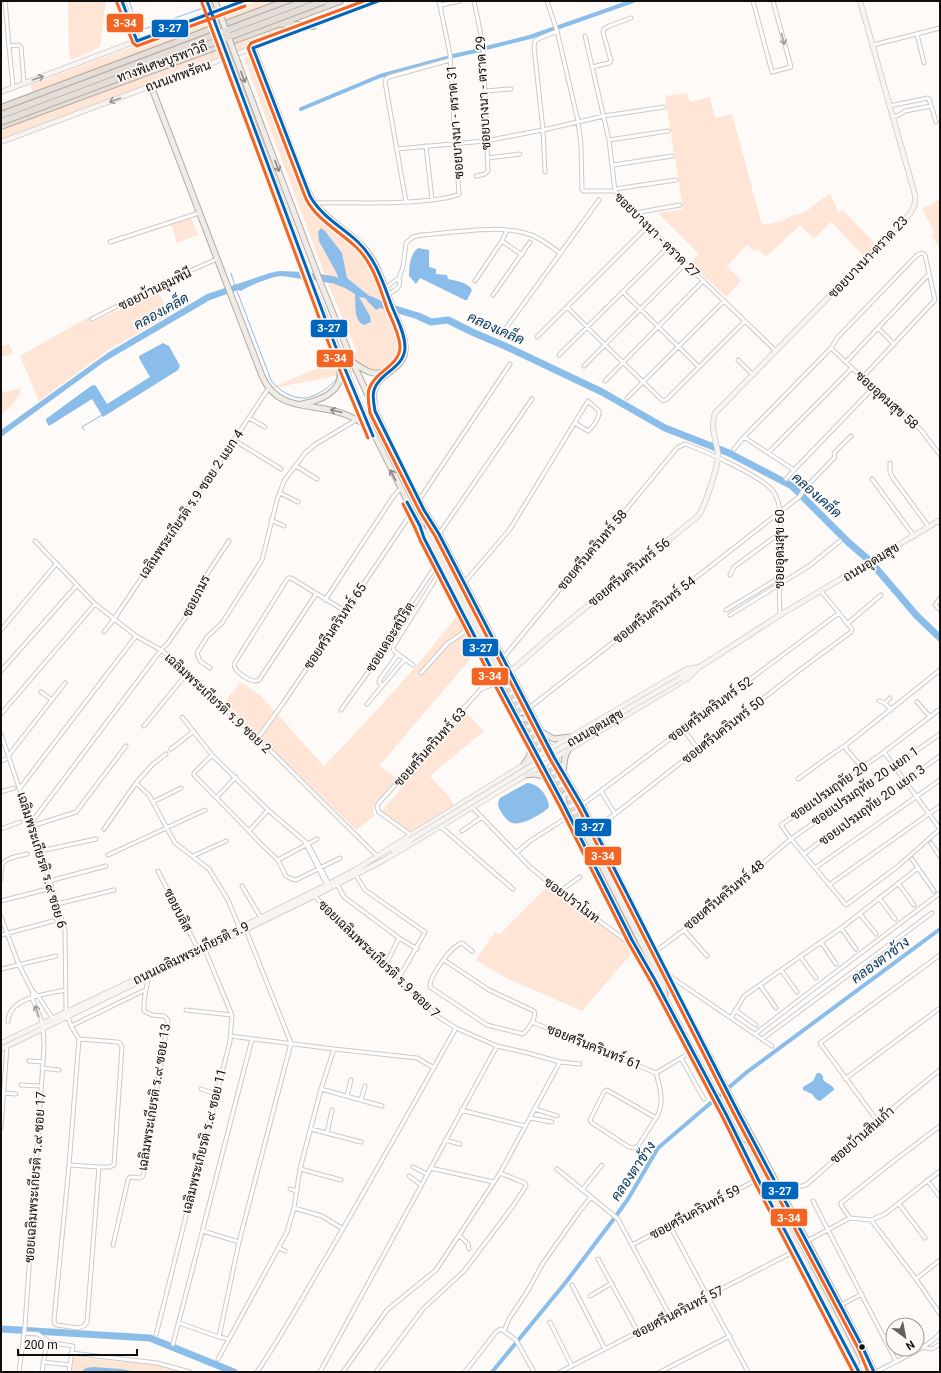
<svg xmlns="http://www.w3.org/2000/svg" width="941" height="1373" font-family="Roboto,Sarabun,sans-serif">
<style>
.green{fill:#fee5d5}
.water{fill:#8abde9}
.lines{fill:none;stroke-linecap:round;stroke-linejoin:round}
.stream{stroke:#8abde9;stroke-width:1}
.canal{stroke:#8abde9;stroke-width:4}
.river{stroke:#8abde9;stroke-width:7}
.primary-tunnel{stroke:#d9d7d5;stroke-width:5;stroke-dasharray:5 2.5;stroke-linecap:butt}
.street-casing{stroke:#cccac8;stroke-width:5}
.secondary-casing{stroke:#cccac8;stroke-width:6}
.primary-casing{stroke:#b4aba4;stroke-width:7}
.highway-casing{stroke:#b4aba4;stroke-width:8}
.street{stroke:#fffefe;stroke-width:3}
.secondary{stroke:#f7f4f2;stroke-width:4.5}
.primary{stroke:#efebe7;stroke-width:5}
.highway{stroke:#e4ddd8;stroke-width:6}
.secondary-bridge-casing{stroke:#cccac8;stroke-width:6;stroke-linecap:butt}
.primary-bridge-casing{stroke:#b4aba4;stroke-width:7;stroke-linecap:butt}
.highway-bridge-casing{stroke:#b4aba4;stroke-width:8;stroke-linecap:butt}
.secondary-bridge{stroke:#f7f4f2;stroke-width:4.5}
.primary-bridge{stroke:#efebe7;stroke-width:5}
.highway-bridge{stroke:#e4ddd8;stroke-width:6}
.bus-1-casing{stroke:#fff9f6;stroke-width:6}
.bus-2-casing{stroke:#fff9f6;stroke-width:6}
.bus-1{stroke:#0065bd;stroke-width:3}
.bus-2{stroke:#f26522;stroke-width:3}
.oneway{stroke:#9f9e9d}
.oneway2{stroke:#8a8884}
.oneway3{stroke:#9a9896}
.bus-dot{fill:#0f0e0c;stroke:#fff9f6;stroke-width:1.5}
.labels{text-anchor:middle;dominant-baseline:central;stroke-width:3.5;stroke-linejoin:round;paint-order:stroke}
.street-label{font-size:13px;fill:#0f0e0c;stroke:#fff9f6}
.water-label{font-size:14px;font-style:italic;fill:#003b64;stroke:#fff9f6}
.line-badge{stroke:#fff9f6;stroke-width:1.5}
.badge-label{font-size:11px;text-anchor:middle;font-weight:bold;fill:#fff}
</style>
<rect width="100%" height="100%" fill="#fdfaf8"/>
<path class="green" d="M68 1H106L100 47 72 60 69 56Z
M257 1H281L33 92 30 85Z
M276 27H296V29L1 139V129L158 69Z
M247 56H251L255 59 296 173 312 205 323 220 364 257 376 276 398 331 402 347 399 358 390 367 384 370 377 371 371 369 268 389 357 352 329 286 244 59Z
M687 93 690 102 710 97 715 118 732 114 762 225 783 221 793 215 804 213 830 193 838 212 843 210 876 245 865 257 831 222 814 239 800 225 766 257 757 249 754 251 747 245 727 266 741 281 726 297 691 264 699 254 658 213 683 209 665 96Z
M938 200 940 204V249L932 236 934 231 922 209Z
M191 218 198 235 177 243 171 224Z
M158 291 169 315 107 351 39 401 20 356 89 317 92 322 126 307Z
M9 344 13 353 1 357V346Z
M21 388C19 400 10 407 1 415V393Z
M460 612 478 650 379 766 397 778 387 793 373 807 374 816 356 830 224 702 241 682 260 695 324 766C372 717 418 666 460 612Z
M466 712 484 731 430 776 450 798 454 806 411 832 381 812Z
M548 886 626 943 631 954 582 1011 508 979 476 960 495 932 500 934Z
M73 1357 157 1365 183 1372H72Z"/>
<path class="water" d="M321 228 325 231 342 253 347 278 377 302 381 307 376 310 365 298 359 297 370 316 371 322 364 325C353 320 356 304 355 294L342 286 336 272 319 241 318 232Z
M418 248 429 250V267L436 269V274L447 275 448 279C456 281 468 282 472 290L467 300H465L420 278 416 284 409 276C409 267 410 254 418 248Z
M279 271 304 272 306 279C296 279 288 276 280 276 271 277 248 286 241 291L238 290 210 300 104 362 1 437V430L109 352 207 294 270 273Z
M163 343 169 346 179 364 180 366 178 370 103 417 92 399 49 426 46 421V419L91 386 94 385 96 386 107 404 150 377 139 358V356Z
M527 783C539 784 548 795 549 807 543 814 521 826 512 823 507 821 504 816 501 812 498 807 497 803 500 798Z
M817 1073H820L823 1076V1080L833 1087 834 1090 820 1101 816 1099 812 1094 803 1090V1087L813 1081Z
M93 1367 121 1369 137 1372H81L86 1368Z"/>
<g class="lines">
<path class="stream" d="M115 1 128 36
M129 1C133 10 135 24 144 29L206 7
M231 273 235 286
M237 291 271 380C278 390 292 399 305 398 313 398 335 385 337 377 340 366 308 294 302 279
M84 430 82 427 102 415"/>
<path class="canal" d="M559 27 633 1
M486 48 530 37 553 29
M453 56 480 50
M301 109 380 76 447 58
M492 1372 566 1282 613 1220 628 1199 658 1148 747 1072 940 929"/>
<path class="river" d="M303 275 334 280 347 285
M371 300 379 304 418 316 431 322 448 320 472 332 505 346 602 392 665 428 729 453 792 486 848 542 870 561 917 616 940 638
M1 1329 150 1338 234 1372"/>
<path class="primary-tunnel" d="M507 680 588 829
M503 682 584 831"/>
<defs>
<path id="street" d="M5 1 9 46 19 45 21 47 24 83
M474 1 483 45 488 171 485 174 476 176
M547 1 557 31 578 121 581 145 582 190 584 191H615L668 247 776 351
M753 1 772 72 791 67 773 1
M441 5 460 1
M917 34 924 63
M585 36 609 140 615 191
M873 45 940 28
M9 46 13 87
M592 67 609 63 611 61 603 32 604 29 609 26 631 18
M485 91 511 89
M889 106 928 98 929 99 936 122
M892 117 899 115 905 111 931 106
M609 140 668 131
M426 146 432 200
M397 149 485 141 543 130 604 116 664 107
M487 158 520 154
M613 165 672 156
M545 172 543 130 534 47 535 41 538 39 557 31
M615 189 676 180
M406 202 385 82 386 79 389 77 450 60
M315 203C356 202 398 205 439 199 445 198 454 197 459 194L453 109 450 54 439 1
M635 213 680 205
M502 241 522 255
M110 242 199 213
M475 281 502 241 507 230
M385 288 399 278 403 267 406 243 413 237 421 235C452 233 499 224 528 234 540 237 550 246 560 253
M623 292 699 367
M387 295C395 290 402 288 399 278
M493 295 530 242
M567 307 605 345 663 401 667 399 745 321
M92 319 167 281 217 259
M878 328 894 344
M501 335 599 200
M537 337 648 226
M831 348 873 388 921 430 940 455
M559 355 668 247
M738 360 753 375
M846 362 928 275
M584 366 685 264
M862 378 935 300 925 255 922 253 917 255 838 337 831 348 744 437 794 470 873 388
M605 381 703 281
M627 398 724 301
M249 418 265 427
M234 440 281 469
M734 449 744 437
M768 453 852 368
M890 463V472L893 478 929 527
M296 466 317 479
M786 479 794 470
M872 479 914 536
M280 493 298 502
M419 500 510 364
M271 520 284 526
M439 534 532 399
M35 541 95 604 136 636 161 650 188 672 229 713 258 738 377 856
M730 575 734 567 780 533
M464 583 510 529 588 401 599 411C600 417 593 427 588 431L575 423
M316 594 259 680C252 684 234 672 234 664L288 578H291L345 611
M940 598 935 605 940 610
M325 600 393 497 400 489
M726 610 779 578
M730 615 809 566 840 541
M847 624 881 595
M1 630 57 563
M104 632 114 619 268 389
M503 658 677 448 685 444C703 450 767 478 775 494 784 511 780 533 779 551 779 573 779 594 780 615
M413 665 394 651 393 647 436 578 441 572
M210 668 200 661 197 653 207 637 222 623 262 560 277 500 284 481 305 453 316 444 356 420
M1 671 77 585
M421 673 448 643 460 635 470 627
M382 686 379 682 380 679 398 654
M481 689 498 683
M41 692 52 700
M879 701 885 703 891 710
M917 702 930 717
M885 703 890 698
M367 704 405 659
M529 708 799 497 807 486 835 457 834 453 851 436
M940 709 884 752 781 825 791 839 846 905 897 867 940 829
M341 710 371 668 373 660 437 564
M1 714 95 604
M182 717 212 755 268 810 308 844 329 884
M144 726 188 672
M683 729 698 749
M1 734 31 823 63 923 65 931 66 1012 71 1026 79 1039
M258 738 284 702 412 512
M171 749 194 731
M884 752 940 829
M9 755 65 683
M212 755 194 773V775L249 831 260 843 278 860 286 876 292 879 296 880 340 858
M1 761 6 759
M862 767 846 749V745L940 670
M798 779 831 755 846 745
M136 783 149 795 175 843 209 869 228 900 240 929
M20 788 136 636
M601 791 615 814
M1 792 14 788
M217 797 236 777
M153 802 181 788
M582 805 683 729 839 613
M472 807 530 867 567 897 625 940H632
M31 823 161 650 168 643 179 627 186 617 200 585 229 541
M32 826 76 812 126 746
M440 826 513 889
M1 829 20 822
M104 829 136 783 153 764 166 754
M594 829 615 814 797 672 851 632 852 629 821 591
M249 831 268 810
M462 831 482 817
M411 835 379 812 377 807 378 804 481 689 493 672
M305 842 327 885
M931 843 940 857
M40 851 96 839
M516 853 530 841 569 816
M804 854 838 828 940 756
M108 855 205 810
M193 856 226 841
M912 859 918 868
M278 860 317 839
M815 868 940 780
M158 871 198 949
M355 874 365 890 425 932 399 978
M1 879C1 875 1 870 2 866 4 857 20 856 27 854
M49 881 106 866
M898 883 914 905
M337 884 344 897 399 938 417 949
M829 885 940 806
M242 886 261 918
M560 891 580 877
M314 896 358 936 437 1016 456 1028 497 1046 528 1053 560 1062 580 1064
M879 898 895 919
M1 901 44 890
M57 904 114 890
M860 914 876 934
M1 917 19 965 33 992 38 996 53 1019
M841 928 856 949
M246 930 291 1043
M684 930 707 956
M1 935 53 921
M821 942 836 964
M656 951 684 930 791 839 940 734
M800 956 816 978
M444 960 489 990 534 1011C537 1018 528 1029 523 1034L487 1025 430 987C429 977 451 946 462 943L472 951
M386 964 399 938
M1 969 56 956
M781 970 797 992
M668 975 772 1046
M760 985 776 1008
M186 1010 232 1015
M735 1010 756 1025
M731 1018 744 996 844 926 918 868 934 891
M8 1022C8 997 47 994 66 990
M532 1022 656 1073 693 1051
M71 1026 145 990
M755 1034 803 997 940 893
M230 1036 334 1049 417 1058 434 1068
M79 1039 117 1042 120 1043 122 1047 114 1165 110 1167H99L87 1322 84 1326 78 1328 57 1325 55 1324 54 1320 69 1165Z
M762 1039 932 913
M681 1058 704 1099
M29 1061 43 1062
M42 1068 59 1070
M656 1073C660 1087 665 1104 656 1118L638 1146 634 1148 629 1147 592 1123 590 1120 604 1092 607 1090 656 1118
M845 1079 940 1008
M21 1085 41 1086
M201 1089 216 1094
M321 1089 382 1106
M3 1093 16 1094
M347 1096 351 1080
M361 1100 365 1086
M535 1109 557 1116
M461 1110 525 1126
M530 1118 552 1122
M878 1122 820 1043 940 955
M1 1128 7 1046
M311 1129 361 1142
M327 1133 332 1110
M445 1140 460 1144
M69 1165 99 1167
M413 1167 427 1174
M430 1168 494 1182
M300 1169 341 1180
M557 1169 618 1219 670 1316
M409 1176 421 1185
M927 1180 940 1197
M290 1189 297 1191
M582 1190 602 1165
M781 1191 806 1185 905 1098 940 1070
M813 1201 896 1361
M899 1204 925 1238
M294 1208 322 1216 343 1229
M850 1218 841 1205V1203L895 1160 940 1126
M871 1220 916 1279 940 1314
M670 1226 748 1372
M203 1231 239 1242
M459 1235 468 1244 469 1249
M113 1245 128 1180 130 1177 140 1178 143 1176 168 1020 164 1016 152 1015 144 1011C143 1000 146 988 149 977
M632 1245 758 1179
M279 1248 285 1251
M598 1259 638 1332
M916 1279 940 1260
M572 1285 605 1349
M590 1296 612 1283
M841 1305 862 1294
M550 1322 572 1366
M179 1323 219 1337 229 1339 287 1232 294 1208 300 1169 321 1089 334 1049
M912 1325 913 1324
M504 1331 509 1319 527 1292 543 1263 579 1212 591 1197
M24 1333 38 1334 47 1340 42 1372
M156 1335 230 1041 232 1015 205 950
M219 1337 239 1242 291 1043
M884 1337 891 1334H893
M886 1341 893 1336
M47 1342 73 1346 69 1372
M173 1344 252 1039
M922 1347 932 1349 940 1344
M71 1353 157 1363 190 1372
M218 1359 229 1339
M43 1362 70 1365
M19 1372 25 1326 44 1048 43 1024 32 998 33 992
M257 1372C279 1340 297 1307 317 1273 365 1192 410 1110 456 1028
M320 1372 497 1046
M343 1372 387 1310 436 1270 500 1173 560 1062
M376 1372 423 1309 464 1271 513 1206 526 1186 525 1183 500 1173
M465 1372 496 1332 501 1329 516 1340 534 1372
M560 1372 793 1252 807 1241 850 1218 871 1220 885 1214 940 1171
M660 1372 730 1336
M876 1372C890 1364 933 1345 940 1333"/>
<path id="secondary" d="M1 92 243 1
M1 142 378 1
M698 668 780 615 940 520
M510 672 552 635 698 516C705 507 719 464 718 453 716 441 710 426 715 413L899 225C908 216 917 209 915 195L860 1
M681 678 692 671
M393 850 410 840
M1 1043 149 973 329 884 355 870 538 756 671 678 688 669 699 667
M1 1049 314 896 384 860 678 684 689 677 699 667"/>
<path id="primary" d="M122 1 137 41
M253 48 304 182C307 189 310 198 315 204 329 222 350 232 365 249 378 264 384 286 391 304 396 318 405 333 405 348 406 370 378 372 374 391 373 395 374 401 374 406
M151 86 262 376C278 413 313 402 344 414 353 417 361 422 369 427
M263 130 321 284 353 363 396 456 424 510 439 534 554 757 582 805 667 974 737 1110 763 1157 862 1346 874 1372
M256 132 310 280 360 406 420 526 424 538 493 672 564 805 632 940 655 980 727 1116 758 1179 848 1353 859 1372
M354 363C367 372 373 376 389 371
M302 404C314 402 332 396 338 384 341 379 341 371 342 365
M425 515 428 527 507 680
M421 528 428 535 503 682
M517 718 523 719H527L530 711
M543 733 554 739 570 737
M523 766 529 757 532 746
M563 772 565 757 569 748
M525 775 534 774 549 777
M564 802 563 797C566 792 571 792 576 795
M588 829 666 980 670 986
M584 831 662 983 665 994
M744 1145 763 1180
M835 1319 857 1362"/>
<path id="highway" d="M282 24 313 26
M1 108 287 1
M1 126 340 1"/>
</defs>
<use href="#street" class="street-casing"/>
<use href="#secondary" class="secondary-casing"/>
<use href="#primary" class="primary-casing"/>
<use href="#highway" class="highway-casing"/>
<use href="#street" class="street"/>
<use href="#secondary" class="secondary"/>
<use href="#primary" class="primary"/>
<use href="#highway" class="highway"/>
<defs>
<path id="secondary-bridge" d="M410 840 579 737 681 678"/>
<path id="primary-bridge" d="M207 1 256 132
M215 1 263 130
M770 1176 842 1316
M763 1180 835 1319"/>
<path id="highway-bridge" d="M1 115 305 1
M1 122 324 1"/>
</defs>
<use href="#secondary-bridge" class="secondary-bridge-casing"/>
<use href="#primary-bridge" class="primary-bridge-casing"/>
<use href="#highway-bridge" class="highway-bridge-casing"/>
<use href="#secondary-bridge" class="secondary-bridge"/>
<use href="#primary-bridge" class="primary-bridge"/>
<use href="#highway-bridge" class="highway-bridge"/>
<defs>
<path id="bus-1" d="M122 1 137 41 243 1
M207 1 335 345 373 436
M378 1 253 48 310 196C321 216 342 227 358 242 377 260 384 286 393 309 398 321 405 334 405 347 405 368 380 372 374 390 372 397 374 404 375 411L424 510 439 534 554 757 582 805 737 1110 862 1346 874 1372
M407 502 420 526 424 538 493 672 564 805 632 940 655 980 727 1116 758 1179 859 1372"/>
<path id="bus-2" d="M364 1 251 43 248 48 306 199C317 220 339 231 356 247 374 264 380 289 388 311 393 322 399 334 400 346 401 365 375 371 369 389 367 396 369 405 370 413L420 512 435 536 550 759 578 807 733 1112 858 1348 868 1372
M117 3 133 43 137 46 245 6
M202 3 330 347 368 438
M403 504 415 528 420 540 489 674 560 807 628 942 651 982 723 1118 754 1181 853 1372"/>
</defs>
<use href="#bus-1" class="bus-1-casing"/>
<use href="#bus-2" class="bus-2-casing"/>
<use href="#bus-1" class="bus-1"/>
<use href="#bus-2" class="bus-2"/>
</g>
<defs><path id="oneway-shaft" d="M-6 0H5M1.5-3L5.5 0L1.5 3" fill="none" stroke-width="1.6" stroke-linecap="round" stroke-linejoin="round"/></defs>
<g class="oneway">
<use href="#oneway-shaft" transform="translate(783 39) rotate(75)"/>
<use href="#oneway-shaft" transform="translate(37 1011) rotate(-109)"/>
</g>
<g class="oneway2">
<use href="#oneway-shaft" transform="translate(243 77) rotate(70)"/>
<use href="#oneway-shaft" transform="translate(277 166) rotate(69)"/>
<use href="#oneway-shaft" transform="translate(336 411) rotate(-166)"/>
<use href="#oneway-shaft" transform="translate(393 475) rotate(-117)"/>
</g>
<g class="oneway3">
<use href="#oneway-shaft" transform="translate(38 78) rotate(-19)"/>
<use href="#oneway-shaft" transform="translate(115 100) rotate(160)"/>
</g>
<circle class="bus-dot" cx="862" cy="1347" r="3.5"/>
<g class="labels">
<g class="street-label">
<text transform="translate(162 62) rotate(-20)">ทางพิเศษบูรพาวิถี</text>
<text transform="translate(178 76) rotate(-20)">ถนนเทพรัตน</text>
<text transform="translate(483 93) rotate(-93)">ซอยบางนา - ตราด 29</text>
<text transform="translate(455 122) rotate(-94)">ซอยบางนา - ตราด 31</text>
<text transform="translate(657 235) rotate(45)">ซอยบางนา - ตราด 27</text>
<text transform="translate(868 257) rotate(-46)">ซอยบางนา-ตราด 23</text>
<text transform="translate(155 289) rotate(-26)">ซอยบ้านลุมพินี</text>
<text transform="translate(887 400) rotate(42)">ซอยอุดมสุข 58</text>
<text transform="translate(191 504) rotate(-56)">เฉลิมพระเกียรติ ร.9 ซอย 2 แยก 4</text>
<text transform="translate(779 549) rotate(-90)">ซอยอุดมสุข 60</text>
<text transform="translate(592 550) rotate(-50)">ซอยศรีนครินทร์ 58</text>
<text transform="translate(871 562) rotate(-31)">ถนนอุดมสุข</text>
<text transform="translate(629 572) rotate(-39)">ซอยศรีนครินทร์ 56</text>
<text transform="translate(196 596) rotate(-63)">ซอยภมร</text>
<text transform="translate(654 610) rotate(-38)">ซอยศรีนครินทร์ 54</text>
<text transform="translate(335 626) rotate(-56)">ซอยศรีนครินทร์ 65</text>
<text transform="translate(390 637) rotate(-58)">ซอยเดอะสปิริต</text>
<text transform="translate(218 703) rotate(43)">เฉลิมพระเกียรติ ร.9 ซอย 2</text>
<text transform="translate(710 709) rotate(-36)">ซอยศรีนครินทร์ 52</text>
<text transform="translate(595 728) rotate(-30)">ถนนอุดมสุข</text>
<text transform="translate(723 730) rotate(-38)">ซอยศรีนครินทร์ 50</text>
<text transform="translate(430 747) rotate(-48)">ซอยศรีนครินทร์ 63</text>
<text transform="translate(865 786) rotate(-35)">ซอยเปรมฤทัย 20 แยก 1</text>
<text transform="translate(829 791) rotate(-35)">ซอยเปรมฤทัย 20</text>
<text transform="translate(872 805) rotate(-36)">ซอยเปรมฤทัย 20 แยก 3</text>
<text transform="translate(42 860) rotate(73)">เฉลิมพระเกียรติ ร.๙ ซอย 6</text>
<text transform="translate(724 895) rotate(-40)">ซอยศรีนครินทร์ 48</text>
<text transform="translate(572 900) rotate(37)">ซอยปราโมท</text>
<text transform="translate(178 910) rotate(63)">ซอยบลิส</text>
<text transform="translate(191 953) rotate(-26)">ถนนเฉลิมพระเกียรติ ร.9</text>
<text transform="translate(379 959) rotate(44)">ซอยเฉลิมพระเกียรติ ร.9 ซอย 7</text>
<text transform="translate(594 1047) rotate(22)">ซอยศรีนครินทร์ 61</text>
<text transform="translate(154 1097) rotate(-81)">เฉลิมพระเกียรติ ร.๙ ซอย 13</text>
<text transform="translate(862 1135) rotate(-41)">ซอยบ้านสินเก้า</text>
<text transform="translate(204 1141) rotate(-76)">เฉลิมพระเกียรติ ร.๙ ซอย 11</text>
<text transform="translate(35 1177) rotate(-86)">ซอยเฉลิมพระเกียรติ ร.๙ ซอย 17</text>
<text transform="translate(695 1212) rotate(-28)">ซอยศรีนครินทร์ 59</text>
<text transform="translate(678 1312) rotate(-27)">ซอยศรีนครินทร์ 57</text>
</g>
<g class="water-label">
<text transform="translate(161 311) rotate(-29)">คลองเคล็ด</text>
<text transform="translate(496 328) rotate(24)">คลองเคล็ด</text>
<text transform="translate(817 495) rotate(41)">คลองเคล็ด</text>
<text transform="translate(880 960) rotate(-36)">คลองตาช้าง</text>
<text transform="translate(633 1171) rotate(-56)">คลองตาช้าง</text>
</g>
</g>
<g class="line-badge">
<rect x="106" y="13" width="38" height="20" rx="4" fill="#f26522"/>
<rect x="151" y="19" width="38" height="19" rx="4" fill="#0065bd"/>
<rect x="310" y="319" width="38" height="19" rx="4" fill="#0065bd"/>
<rect x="316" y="349" width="38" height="19" rx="4" fill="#f26522"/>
<rect x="462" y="638" width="37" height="19" rx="4" fill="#0065bd"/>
<rect x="471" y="667" width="38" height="19" rx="4" fill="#f26522"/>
<rect x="574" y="818" width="38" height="19" rx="4" fill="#0065bd"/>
<rect x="584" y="846" width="38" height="20" rx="4" fill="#f26522"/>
<rect x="761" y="1181" width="38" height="19" rx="4" fill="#0065bd"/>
<rect x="770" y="1208" width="38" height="19" rx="4" fill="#f26522"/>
</g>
<g class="badge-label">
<text x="125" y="27">3-34</text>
<text x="170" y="32">3-27</text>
<text x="329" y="332">3-27</text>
<text x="335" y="362">3-34</text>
<text x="481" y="652">3-27</text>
<text x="490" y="680">3-34</text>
<text x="593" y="831">3-27</text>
<text x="603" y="860">3-34</text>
<text x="780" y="1195">3-27</text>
<text x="789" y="1222">3-34</text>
</g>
<rect width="941" height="1373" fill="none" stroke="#0f0e0c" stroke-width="4"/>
<g transform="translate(905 1337) rotate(148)"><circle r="19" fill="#fff9f6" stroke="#9f9b98"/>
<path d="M0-3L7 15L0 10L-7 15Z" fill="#62615f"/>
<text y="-6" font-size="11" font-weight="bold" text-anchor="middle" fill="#0f0e0c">N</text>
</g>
<path d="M18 1349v6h119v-6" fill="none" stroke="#0f0e0c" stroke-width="2"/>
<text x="24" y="1349" font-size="12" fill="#0f0e0c" stroke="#fff9f6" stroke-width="3" paint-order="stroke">200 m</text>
</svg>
